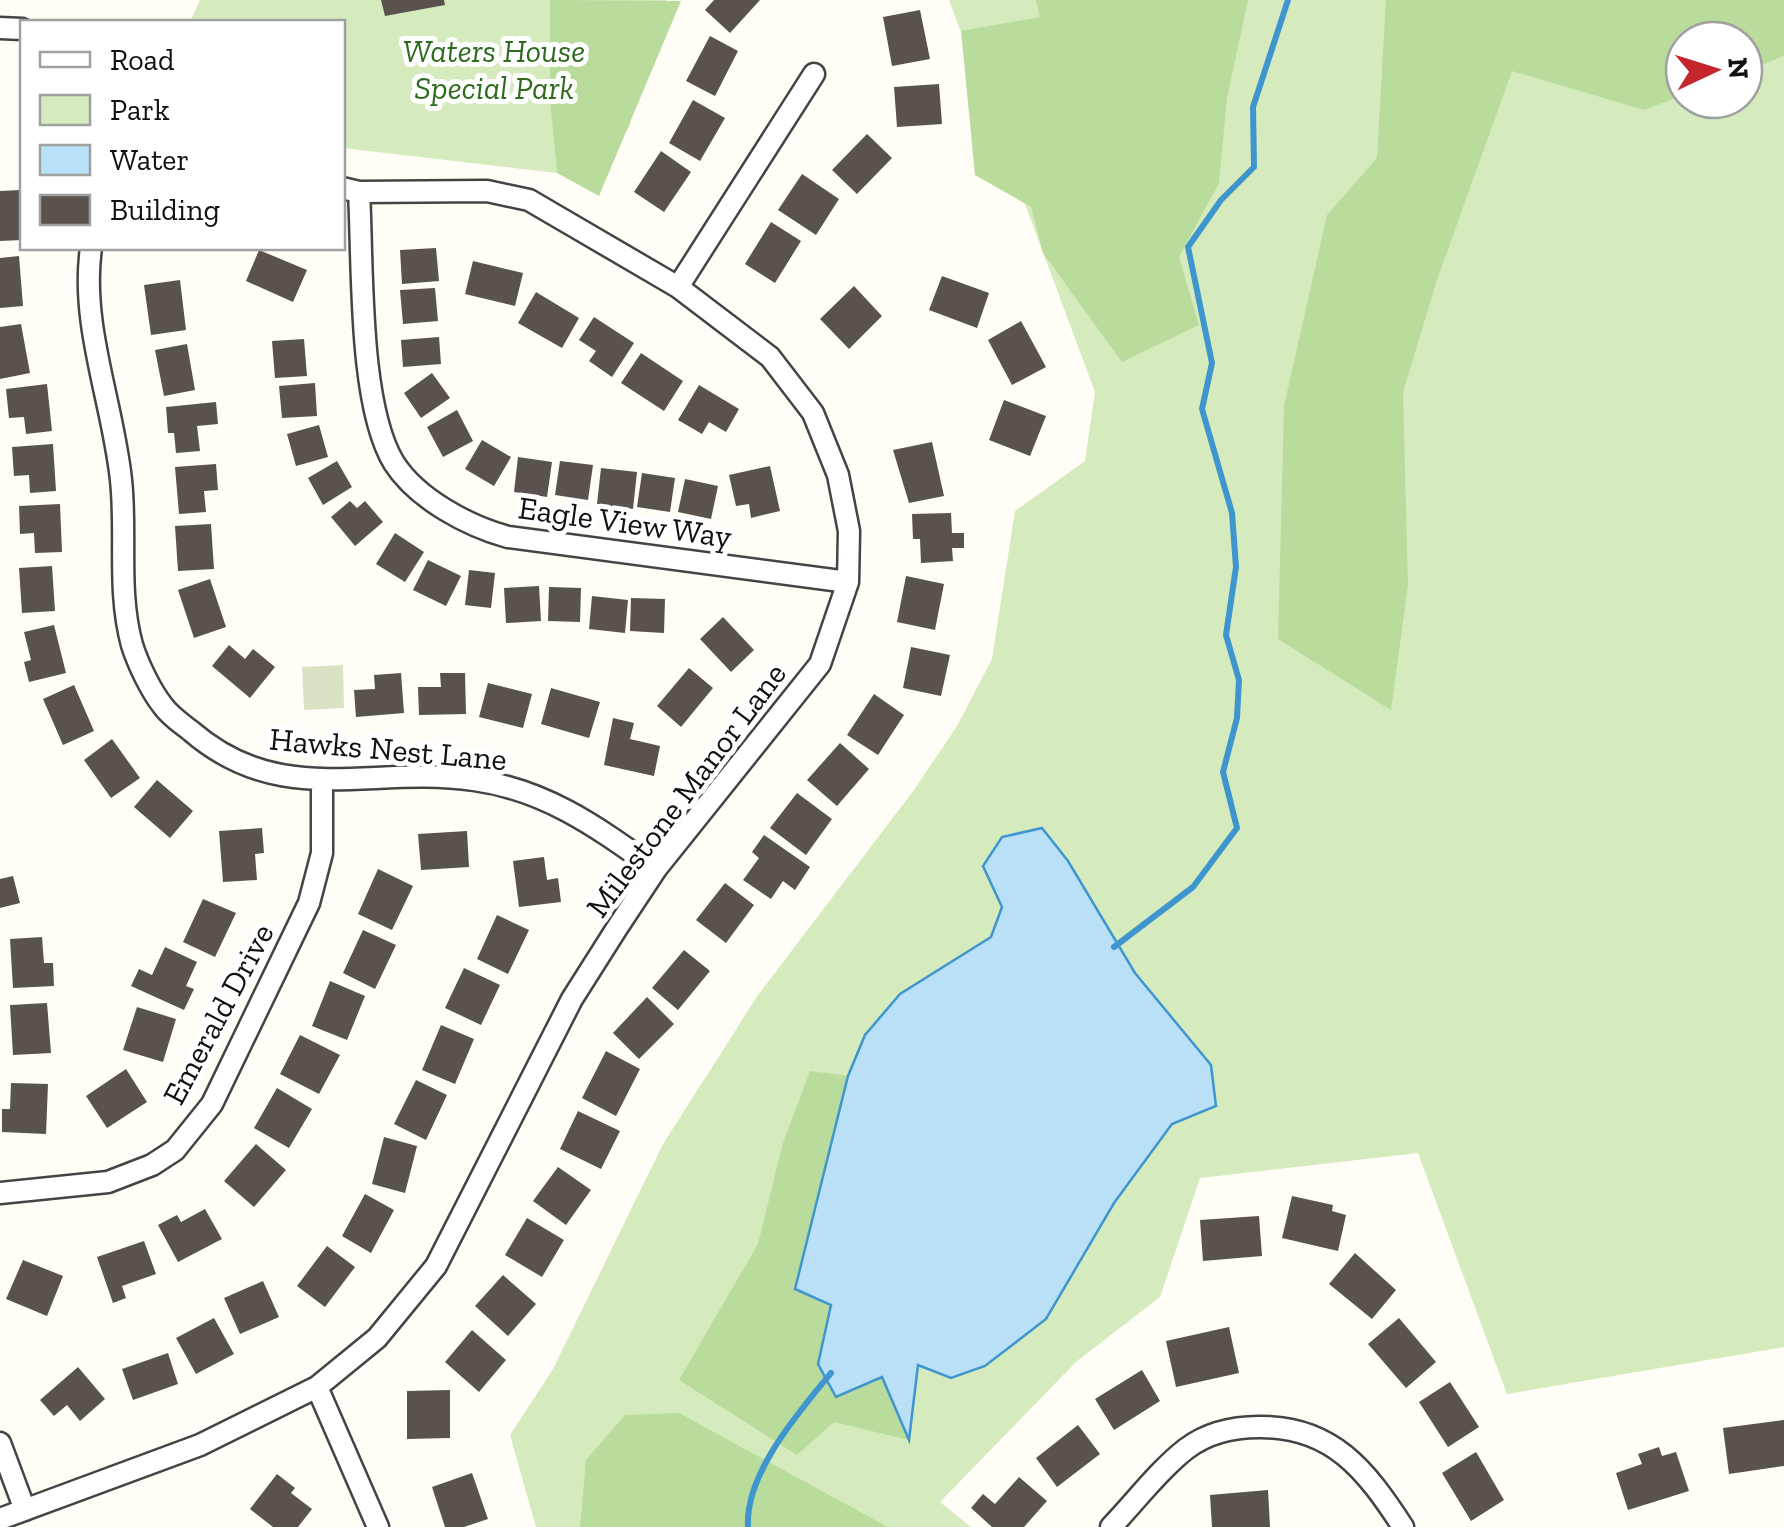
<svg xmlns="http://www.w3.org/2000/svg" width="1784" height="1527" font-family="'Zilla Slab',serif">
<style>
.green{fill:#d5ebbd;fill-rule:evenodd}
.forest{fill:#b9dc9c}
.cemetery{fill:#d9e3c4}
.water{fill:#b9e0f7;stroke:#3f96cf;stroke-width:2.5}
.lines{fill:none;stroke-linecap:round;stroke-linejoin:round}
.stream{stroke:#3f96cf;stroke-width:6}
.building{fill:#5a524d}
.minor-casing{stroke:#444;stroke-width:25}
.minor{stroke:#fff;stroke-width:20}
.labels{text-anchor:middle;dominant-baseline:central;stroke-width:10;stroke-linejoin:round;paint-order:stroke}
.park-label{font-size:32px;font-style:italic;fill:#2f6b1f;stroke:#fff}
.street-label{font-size:32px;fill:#111;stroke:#fff}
</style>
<rect width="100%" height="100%" fill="#fffdf5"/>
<path class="green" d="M200 0H666L645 38 630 125 599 178 555 154 557 173 343 148 342 22H190Z
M949 0H1784V1347L1507 1394 1418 1153 1200 1178 1160 1297 1077 1361 940 1502 971 1527H536L510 1435 553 1369 663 1144 758 995 914 790 957 726 992 659 1015 511 1085 461 1095 392ZM1684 40H1744V100H1684Z"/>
<path class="forest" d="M550 0 681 1 599 196 557 173 550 99Z
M1036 0H1248L1227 98 1219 183 1179 257 1199 325 1122 362 1043 253 1031 207 975 175 961 31 1040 17Z
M1386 0H1784V56L1744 72V40H1684V95L1644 110 1512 71 1437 280 1403 392 1408 585 1391 710 1278 639 1284 406 1327 215 1377 158Z
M810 1071 849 1076 795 1288 831 1305 818 1364 836 1397 882 1376 909 1440 834 1422 797 1455 679 1380 758 1244 783 1143Z
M679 1413 873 1519 888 1527H580L586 1460 625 1415Z"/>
<path class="cemetery" d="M343 665 344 708 304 710 302 667Z"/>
<path class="water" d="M1042 828 1068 861 1135 973 1211 1065 1216 1106 1172 1124 1114 1203 1046 1319 985 1366 951 1378 918 1365 909 1440 882 1377 836 1397 818 1364 831 1305 795 1289 848 1076 865 1035 900 994 991 937 1002 907 983 866 1002 837Z"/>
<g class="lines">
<path class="stream" d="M1114 947 1193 887 1237 828 1223 772 1237 718 1239 680 1226 635 1236 567 1232 513 1202 409 1212 363 1188 247 1221 200 1254 167 1253 107 1288 0
M748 1527C745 1474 798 1413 831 1373"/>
</g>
<path class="building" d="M381 0H444L445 5 385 16Z
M714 0H760L730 33 705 10Z
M920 10 930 59 892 66 883 17Z
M710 36 738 51 715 96 686 81Z
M939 84 942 124 897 127 894 87Z
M693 100 725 118 700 161 669 143Z
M867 134 892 158 857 194 832 170Z
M661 151 691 172 664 212 634 192Z
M802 174 839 199 816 235 778 210Z
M20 190 22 240 0 241V191Z
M771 222 801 241 775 283 745 264Z
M436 248 439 281 402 284 400 250Z
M259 250 307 270 293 302 246 281Z
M19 256 23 306 0 308V258Z
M473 261 523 273 515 306 465 294Z
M942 276 989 293 977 328 929 310Z
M180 280 186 330 151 335 144 285Z
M854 286 882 316 849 349 820 319Z
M435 288 438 321 403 324 400 290Z
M536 292 579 318 562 348 518 323Z
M594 317 634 343 612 377 589 361 596 351 579 340Z
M1021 321 1046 367 1012 385 988 340Z
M21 324 30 373 0 379V327Z
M439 337 441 364 403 367 401 340Z
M304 339 307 376 275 378 272 341Z
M187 344 195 390 164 396 155 350Z
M641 353 683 381 664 411 621 383Z
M432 373 450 398 421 418 404 393Z
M315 383 317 416 282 418 279 386Z
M47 384 52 431 26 434 24 417 9 418 6 389Z
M699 385 739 409 726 432 709 422 702 434 678 420Z
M1004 400 1046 416 1030 456 989 440Z
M216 402 218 424 197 426 200 451 176 453 174 433H168L166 407Z
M457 410 473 441 443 457 427 427Z
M319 425 328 457 296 466 287 434Z
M482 440 511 457 494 486 465 469Z
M932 442 944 496 909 503 893 450Z
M53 444 56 491 30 493 29 475 14 476 12 447Z
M518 457 552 462 547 497 514 492Z
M337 461 352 487 323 505 308 478Z
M560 461 593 465 588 500 555 495Z
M216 464 218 490 204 491 206 512 179 514 175 467Z
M770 466 780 511 751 518 749 504 736 506 729 475Z
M601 468 637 472 633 509 597 504Z
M642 473 675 478 670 512 637 507Z
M685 479 718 486 711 519 678 512Z
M350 501 357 508 365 501 383 522 355 546 331 517Z
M60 504 62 552 35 553 34 533 20 534 19 506Z
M951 513 952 533H964V548H952L953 561 921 563 920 539H913L912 514Z
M211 524 214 569 178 571 175 526Z
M395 533 424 552 405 582 376 564Z
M428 560 461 576 446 606 413 590Z
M52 566 55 611 22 613 19 568Z
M469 570 495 573 491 608 465 605Z
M906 576 944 584 935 630 897 622Z
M210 579 226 627 194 638 178 590Z
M539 586 541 621 506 623 504 588Z
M549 587 581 588 580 622 548 621Z
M592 596 628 600 625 633 589 629Z
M631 598 665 599 664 633 630 631Z
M723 617 754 650 731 672 700 639Z
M54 625 66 673 29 682 24 662 31 660 24 632Z
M229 645 245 659 253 649 275 667 250 698 212 666Z
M911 647 950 655 941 696 903 688Z
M689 668 713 688 681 727 657 706Z
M401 673 404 713 356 717 354 690 375 689 374 675Z
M440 673H465L466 714 419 715 418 687H441Z
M488 683 532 694 523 728 479 717Z
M74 685 94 731 63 745 43 699Z
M551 688 600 702 589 738 541 724Z
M874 694 904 715 878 755 847 735Z
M613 718 634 723 630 739 660 746 654 776 604 765Z
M112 739 140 778 111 798 84 760Z
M840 743 869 769 837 806 807 780Z
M157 780 193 811 170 838 134 807Z
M797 793 832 819 806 855 770 828Z
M262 828 264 853 255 854 257 880 223 882 219 831Z
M467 831 469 867 421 870 418 834Z
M764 835 810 867 795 890 783 881 771 899 743 880 759 858 752 852Z
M544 857 547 880 558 878 561 902 519 907 513 861Z
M378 869 413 886 392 930 358 914Z
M13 876 20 903 0 908V879Z
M725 883 754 905 726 943 696 920Z
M203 899 236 913 215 957 183 942Z
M497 915 529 930 508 974 477 959Z
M363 930 396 945 375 989 343 973Z
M42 937 44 963H53L54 986 13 988 10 939Z
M165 947 197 962 186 986 194 989 184 1010 131 986 139 969 152 975Z
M684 950 710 971 678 1010 652 988Z
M464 968 500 985 481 1025 445 1008Z
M330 981 365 996 347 1040 312 1026Z
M647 997 674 1024 639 1059 613 1033Z
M47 1003 51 1053 13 1055 10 1005Z
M137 1007 176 1019 163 1062 123 1050Z
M441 1025 474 1039 455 1084 422 1070Z
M300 1035 340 1055 319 1094 280 1074Z
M606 1051 640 1069 616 1116 582 1098Z
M126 1069 147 1102 107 1128 86 1096Z
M416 1080 447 1095 426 1140 394 1124Z
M11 1083 48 1084 46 1134 2 1132V1109H10Z
M277 1088 312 1109 289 1148 254 1128Z
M578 1111 620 1131 601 1169 560 1149Z
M384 1137 417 1146 405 1193 372 1184Z
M256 1144 286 1170 254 1207 224 1181Z
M558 1167 591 1190 566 1225 533 1201Z
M365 1194 394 1210 371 1253 342 1236Z
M1292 1196 1333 1205 1332 1211 1346 1215 1338 1251 1282 1238Z
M205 1209 222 1239 178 1262 158 1225 177 1215 181 1222Z
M1259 1216 1262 1256 1203 1261 1200 1220Z
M527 1218 564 1240 542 1277 505 1255Z
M144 1241 156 1274 122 1286 126 1298 113 1303 97 1257Z
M327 1246 355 1267 325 1307 297 1286Z
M1355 1253 1396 1290 1372 1319 1329 1284Z
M23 1260 63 1276 47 1316 6 1299Z
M503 1275 536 1304 508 1336 475 1306Z
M263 1281 279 1317 240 1334 224 1298Z
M214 1318 234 1354 196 1374 176 1338Z
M1399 1318 1436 1362 1406 1388 1368 1344Z
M1229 1327 1239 1373 1176 1387 1166 1341Z
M472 1330 506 1360 479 1392 445 1362Z
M168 1353 178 1384 133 1400 122 1369Z
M78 1367 105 1399 80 1421 67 1405 54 1416 40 1400Z
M1142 1370 1160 1401 1114 1430 1095 1399Z
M1450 1382 1479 1427 1448 1447 1419 1402Z
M450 1390V1438L407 1439V1391Z
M1784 1420V1466L1729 1474 1723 1428Z
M1078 1425 1100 1454 1057 1487 1036 1458Z
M1659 1447 1662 1456 1676 1452 1689 1491 1628 1510 1616 1473 1642 1464 1638 1454Z
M1476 1452 1504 1500 1471 1521 1442 1473Z
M472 1473 488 1519 464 1527H445L432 1487Z
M277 1474 295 1488 291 1493 312 1509 298 1527H273L250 1509Z
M1019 1477 1047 1501 1024 1527H992L971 1508 983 1494 995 1504Z
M1268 1490 1270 1527H1212L1210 1495Z"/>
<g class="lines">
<defs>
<path id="minor" d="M0 28 22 29
M359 192C363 263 358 404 394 463 417 499 468 526 508 537L848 582
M91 248C80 325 113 403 121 480 127 535 117 590 132 645 138 664 151 691 163 706 170 716 182 724 191 731 281 809 370 765 474 780 547 790 598 828 656 869
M678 287 814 74
M0 1193 108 1182 152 1165 175 1150 212 1104 309 903 322 853V780
M317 1387 378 1527
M0 1443 25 1510
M0 1519 200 1445 317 1387 377 1338 436 1266 572 999 617 928 656 869 820 664 848 582 849 531 838 475 813 413 770 357 678 287 529 200 487 191 359 192 342 188
M1111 1527C1135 1502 1159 1470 1186 1449 1207 1433 1234 1427 1259 1427 1332 1426 1366 1470 1403 1527"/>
</defs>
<use href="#minor" class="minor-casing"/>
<use href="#minor" class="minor"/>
</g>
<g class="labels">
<g class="park-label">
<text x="494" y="51">Waters House<tspan x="494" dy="37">Special Park</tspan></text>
</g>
<g class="street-label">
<text transform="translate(625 522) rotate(8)">Eagle View Way</text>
<text transform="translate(388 749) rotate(5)">Hawks Nest Lane</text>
<text transform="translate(686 790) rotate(-53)">Milestone Manor Lane</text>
<text transform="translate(218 1014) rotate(-62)">Emerald Drive</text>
</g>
</g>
<rect x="20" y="20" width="325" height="230" fill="#ffffff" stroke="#a0a0a0" stroke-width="2.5"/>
<rect x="40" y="52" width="50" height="15" fill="#ffffff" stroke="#a0a0a0" stroke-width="2.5"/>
<text x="110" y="70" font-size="30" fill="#111111">Road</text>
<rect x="40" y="95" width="50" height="30" fill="#d5ebbd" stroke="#a0a0a0" stroke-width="2.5"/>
<text x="110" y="120" font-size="30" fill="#111111">Park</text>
<rect x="40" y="145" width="50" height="30" fill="#b9e0f7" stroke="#a0a0a0" stroke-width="2.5"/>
<text x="110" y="170" font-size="30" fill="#111111">Water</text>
<rect x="40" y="195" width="50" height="30" fill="#5a524d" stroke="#a0a0a0" stroke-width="2.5"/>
<text x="110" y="220" font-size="30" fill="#111111">Building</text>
<g transform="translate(1714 70) rotate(86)"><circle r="48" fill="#ffffff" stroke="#a0a0a0" stroke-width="2.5"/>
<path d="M0-8L18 38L0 25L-18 38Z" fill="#c4262e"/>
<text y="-15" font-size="28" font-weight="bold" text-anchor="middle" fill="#111111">N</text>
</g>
</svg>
